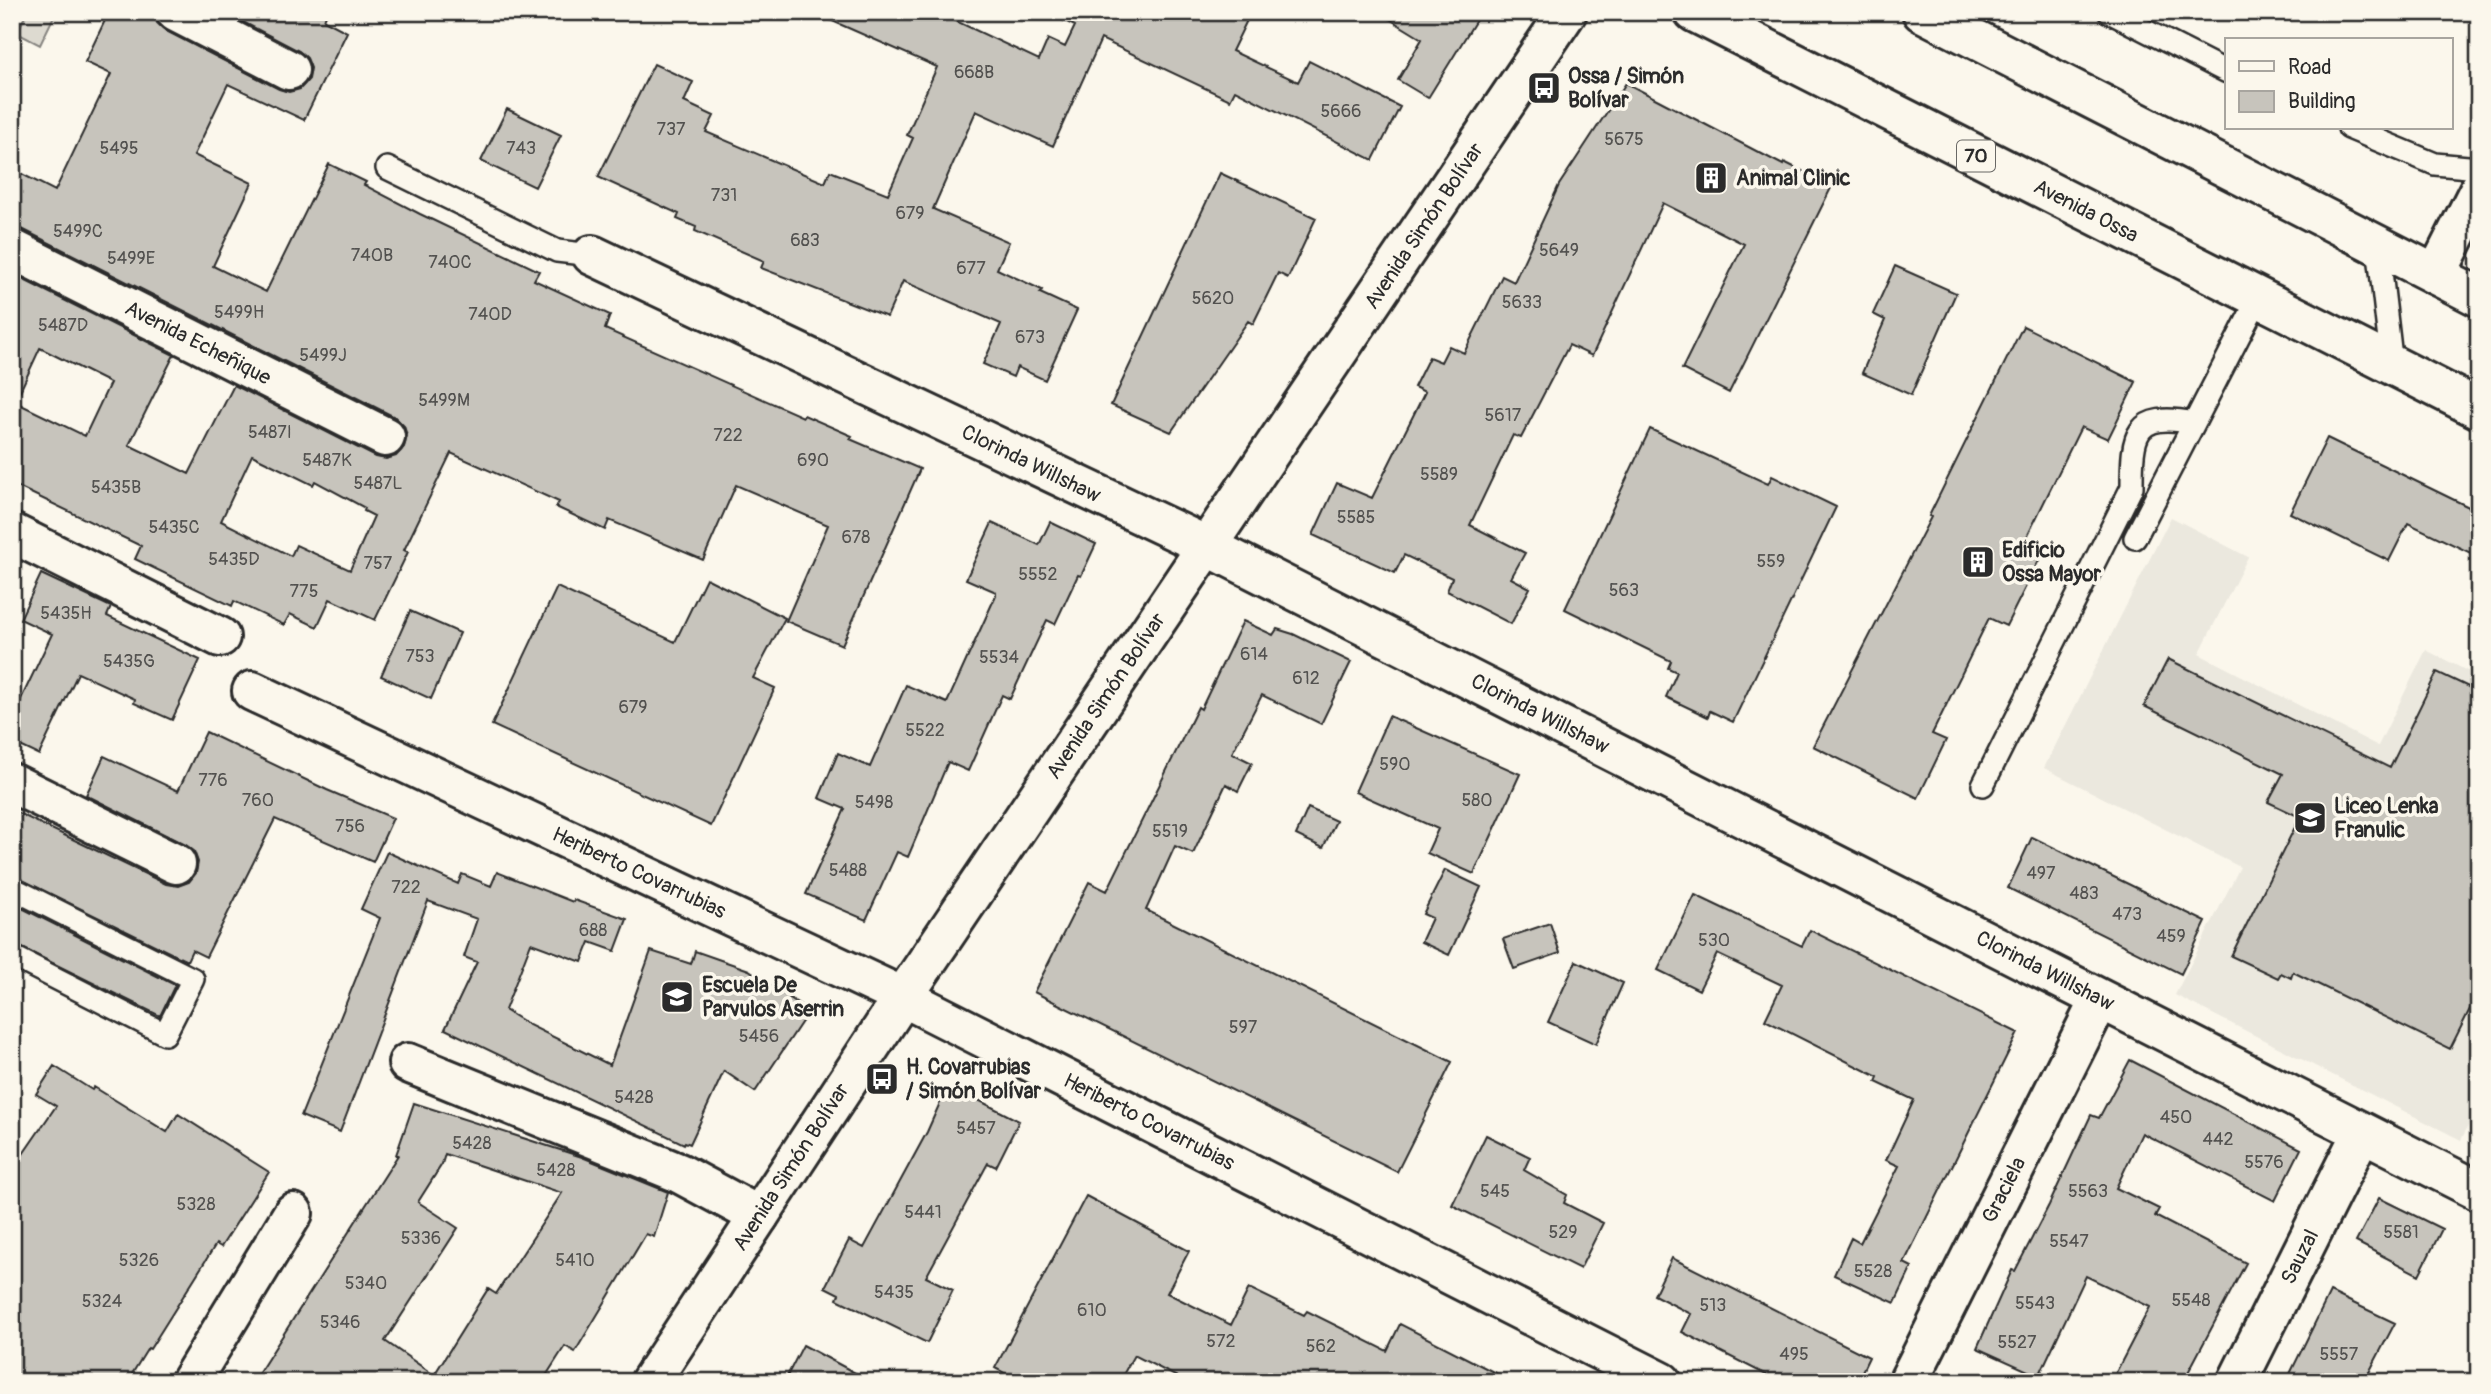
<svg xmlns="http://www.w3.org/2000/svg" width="2491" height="1394" font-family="Pangolin,sans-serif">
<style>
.built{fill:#ebe8de}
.green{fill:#dddad0;stroke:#84827e;stroke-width:2}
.building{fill:#c7c4bc;stroke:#2b2b2b;stroke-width:2;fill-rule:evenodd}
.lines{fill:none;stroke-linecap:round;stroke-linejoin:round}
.service-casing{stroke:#2b2b2b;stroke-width:26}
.minor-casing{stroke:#2b2b2b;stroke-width:44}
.tertiary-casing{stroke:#2b2b2b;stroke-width:44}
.primary-casing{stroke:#2b2b2b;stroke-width:44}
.service{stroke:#fbf7ec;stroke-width:21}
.minor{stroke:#fbf7ec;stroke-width:38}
.tertiary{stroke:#fbf7ec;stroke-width:38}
.primary{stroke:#fbf7ec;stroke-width:38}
.labels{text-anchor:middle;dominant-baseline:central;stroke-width:7;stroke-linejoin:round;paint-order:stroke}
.number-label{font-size:18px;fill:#52514f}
.shield{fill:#fbf7ec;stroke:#696865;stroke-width:2}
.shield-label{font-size:19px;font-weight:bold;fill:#2b2b2b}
.poi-label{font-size:21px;font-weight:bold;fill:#2b2b2b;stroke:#fbf7ec;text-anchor:start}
.street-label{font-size:21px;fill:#2b2b2b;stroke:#fbf7ec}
</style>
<rect width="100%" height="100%" fill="#fbf7ec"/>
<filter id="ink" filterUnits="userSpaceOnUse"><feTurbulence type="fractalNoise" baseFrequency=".0143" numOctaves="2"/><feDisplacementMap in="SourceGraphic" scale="14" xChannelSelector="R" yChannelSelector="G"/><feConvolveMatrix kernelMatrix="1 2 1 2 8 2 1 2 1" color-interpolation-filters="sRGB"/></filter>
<g filter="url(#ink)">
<path class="built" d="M2171 517 2248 557 2199 654 2378 746 2426 650 2479 677V1104L2461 1140 2175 995 2240 867 2044 768Z"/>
<path class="green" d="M27 12H56L40 45 17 33Z"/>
<path class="building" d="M109 12H154L157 23 166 31 279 89 289 92 300 89 309 79 311 68 307 58 299 51 224 12H327L324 20 347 32 304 120 228 84 194 155 252 183 213 266 266 292 329 164 366 182 364 185 420 214 539 271 534 280 610 315 605 329 803 417 804 415 852 436 850 439 920 469 842 645 786 621 828 525 736 485 703 560 609 520 605 530 556 507 559 502 451 453 404 550 408 552 375 620 330 599 317 627 290 614 284 625 234 601 232 606 135 559 141 546 12 484V274L174 355 129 445 189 474 234 385 376 457 386 459 396 456 404 447 407 436 404 426 395 417 22 229 12 227V169L55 191 111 74 85 62ZM40 348 110 383 85 436 15 402ZM252 455 313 485 315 481 365 508 364 511 374 516 350 570 296 545 291 556 221 521Z
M812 12H937L1039 60 1048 39 1065 47 1075 26 1046 12H1251L1232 51 1298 82 1309 61 1400 107 1373 160 1235 90 1230 100 1101 39 1053 146 976 111 933 209 1009 242 997 269 1042 290 1040 293 1077 310 1045 380 1017 367 1013 377 983 364 1001 324 903 281 887 317 761 268 764 261 695 231 696 227 677 219 679 214 598 177 654 64 693 82 684 102 714 116 706 132 825 183 830 171 888 194 913 138 907 135 937 67Z
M1378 12H1481L1428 98 1398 80 1422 39Z
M1626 83 1783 165 1784 162 1832 186 1729 393 1682 369 1744 244 1663 203 1592 356 1569 345 1521 438 1513 435 1470 525 1525 553 1511 578 1530 588 1511 624 1447 591 1452 578 1404 555 1395 573 1313 535 1337 483 1372 498 1425 392 1414 387 1429 357 1441 362 1449 346 1464 353 1502 276 1514 282 1559 185Z
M507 109 561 135 535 187 481 161Z
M1220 173 1316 218 1288 278 1278 273 1253 324 1248 321 1171 432 1111 405Z
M1895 266 1956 293 1911 395 1862 373 1885 320 1873 314Z
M2023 326 2136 382 2108 439 2081 427 2022 547 2041 556 2006 626 1989 618 1932 734 1946 740 1918 798 1813 746 1931 517 1929 516Z
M1650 429 1768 484 1772 476 1836 507 1733 722 1710 711 1708 717 1666 697 1677 672 1668 668 1671 661 1565 609Z
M2327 438 2479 512V557L2408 523 2389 561 2290 513Z
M1050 522 1096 544 1081 576 1078 575 1055 624 1047 620 1010 699 1002 695 968 771 948 762 908 857 897 852 866 920 806 894 845 809 819 798 838 753 870 767 906 685 947 703 996 595V592L966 579 992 523 1039 545Z
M41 574 111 607 107 616 200 660 172 720 134 703 135 699 78 673 39 755 12 742V718L52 634 20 619Z
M706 578 785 618 753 678 775 688 711 826 492 725 557 587 675 642Z
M410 611 460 633 431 699 381 676Z
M1243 621 1273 635 1277 629 1293 634 1351 662 1321 724 1262 695 1232 753 1252 763 1238 791 1226 784 1193 854 1175 846 1146 910 1452 1062 1397 1172 1034 992 1089 882 1107 891 1198 707 1201 709Z
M2168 659 2390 768 2437 672 2479 692V991L2450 1049 2293 972 2291 978 2281 973 2278 978 2231 956 2300 817 2268 802 2283 774 2144 706Z
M1389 716 1520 774 1474 874 1427 853 1438 829 1355 792Z
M206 732 327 790 393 818 373 862 275 819 206 957 192 950 187 961 12 875V810L166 884 178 886 189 882 196 873 198 862 194 851 186 845 86 795 104 756 178 791Z
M1308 808 1336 821 1323 848 1296 835Z
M2032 837 2206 922 2181 974 2008 888Z
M387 852 458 884 462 874 491 886 497 872 573 902 574 900 627 919 615 951 590 942 582 962 531 943 505 1010 529 1025 610 1065 651 951 691 964 695 951 749 970 809 1011 755 1092 724 1071 690 1144 685 1142 684 1144 445 1029 477 962 464 957 477 919 428 901 340 1132 301 1116 380 918 361 909Z
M1445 870 1481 887 1449 955 1421 942 1432 918 1423 914Z
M1695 895 1802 946 1810 930 2018 1033 1904 1263 1912 1267 1895 1303 1834 1275 1851 1238 1860 1243 1899 1166 1886 1160 1914 1100 1876 1082 1878 1077 1765 1020 1782 985 1717 954 1699 990 1658 970Z
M12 903 175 985 160 1016 12 943Z
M1550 923 1560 953 1514 969 1503 939Z
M1576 961 1623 983 1596 1044 1548 1022Z
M2130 1060 2301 1149 2275 1201 2142 1133 2116 1188 2159 1209 2155 1216 2246 1263 2183 1382H2111L2150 1307 2086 1276 2039 1376 1977 1348 2012 1270 2015 1271 2049 1205 2091 1115 2099 1118Z
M54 1066 92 1090 94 1087 167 1132 178 1114 269 1172 221 1247 216 1244 150 1349 148 1348 127 1382H12V1170L56 1106 36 1094Z
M957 1089 1019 1121 996 1167 988 1163 926 1277 953 1290 927 1343 837 1299 839 1294 825 1287 849 1240 864 1248 927 1132 943 1096 952 1100Z
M414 1103 582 1157 668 1192 654 1237 646 1234 575 1352 565 1346 542 1382H253L398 1155H396ZM445 1154 562 1193 496 1294 488 1289 434 1375 385 1341 458 1228 418 1202 442 1164Z
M1486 1135 1530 1157 1524 1170 1567 1195 1564 1203 1603 1223 1580 1269 1452 1205Z
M1086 1196 1189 1251 1167 1293 1231 1325 1249 1288 1304 1315 1307 1311 1387 1351 1400 1324 1513 1382H1187L1134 1355 1119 1382H1021L995 1368Z
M2379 1198 2442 1229 2419 1275 2356 1242Z
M1672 1258 1869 1357 1857 1382H1780L1682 1332 1691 1314 1654 1295Z
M2330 1292 2395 1323 2364 1382H2286Z
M803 1345 872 1382H784Z"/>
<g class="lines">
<defs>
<path id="service" d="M2109 12 2227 72
M2349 128 2435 164 2479 168
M387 168 557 251 592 255
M2378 246 2392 366
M2135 538 2258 299
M1983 785 2132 487C2132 434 2134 411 2194 423
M12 888 193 979 165 1034 12 956"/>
<path id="minor" d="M176 12 289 70
M12 249 385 437
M592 255 1207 546 2479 1191
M2436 275 2479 190
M12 533 220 637
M252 691 903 997 1662 1382
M12 783 176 864
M408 1063 679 1173 759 1216
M190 1382 293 1213
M1908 1382 2100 999
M2237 1382 2362 1132"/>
<path id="tertiary" d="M650 1382 903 997 1567 12"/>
<path id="primary" d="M1694 12 2479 409
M1922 12 2479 297"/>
</defs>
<use href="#service" class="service-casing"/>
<use href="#minor" class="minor-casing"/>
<use href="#tertiary" class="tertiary-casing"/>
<use href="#primary" class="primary-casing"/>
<use href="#service" class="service"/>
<use href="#minor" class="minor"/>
<use href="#tertiary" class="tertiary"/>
<use href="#primary" class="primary"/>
</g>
</g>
<defs>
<symbol id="bus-square" viewBox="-11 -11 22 22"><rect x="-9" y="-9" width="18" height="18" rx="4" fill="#2b2b2b" stroke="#fbf7ec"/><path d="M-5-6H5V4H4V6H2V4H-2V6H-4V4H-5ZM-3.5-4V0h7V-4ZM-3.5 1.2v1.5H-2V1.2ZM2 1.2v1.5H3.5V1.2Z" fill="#fff"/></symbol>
<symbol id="building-square" viewBox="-11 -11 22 22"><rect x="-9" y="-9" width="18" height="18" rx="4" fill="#2b2b2b" stroke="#fbf7ec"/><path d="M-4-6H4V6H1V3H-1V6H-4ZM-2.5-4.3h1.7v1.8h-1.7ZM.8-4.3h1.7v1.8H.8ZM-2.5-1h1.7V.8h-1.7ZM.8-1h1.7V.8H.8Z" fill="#fff"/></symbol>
<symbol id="school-square" viewBox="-11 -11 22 22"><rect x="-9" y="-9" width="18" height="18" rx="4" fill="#2b2b2b" stroke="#fbf7ec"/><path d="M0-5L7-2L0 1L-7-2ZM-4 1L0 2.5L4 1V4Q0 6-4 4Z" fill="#fff"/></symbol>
</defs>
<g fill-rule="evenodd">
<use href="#bus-square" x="1525" y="69" width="38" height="38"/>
<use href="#building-square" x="1692" y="159" width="38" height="38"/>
<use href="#building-square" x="1959" y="543" width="38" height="38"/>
<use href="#school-square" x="2291" y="799" width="38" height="38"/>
<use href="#school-square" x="658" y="978" width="38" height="38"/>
<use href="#bus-square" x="863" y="1060" width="38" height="38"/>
</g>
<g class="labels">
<g class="number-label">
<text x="974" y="72">668B</text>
<text x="1341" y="111">5666</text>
<text x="671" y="129">737</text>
<text x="1624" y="139">5675</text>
<text x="119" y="148">5495</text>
<text x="521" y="148">743</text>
<text x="724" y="195">731</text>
<text x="910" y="213">679</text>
<text x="78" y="231">5499C</text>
<text x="805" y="240">683</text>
<text x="1559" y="250">5649</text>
<text x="372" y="255">740B</text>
<text x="131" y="258">5499E</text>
<text x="450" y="262">740C</text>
<text x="971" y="268">677</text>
<text x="1213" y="298">5620</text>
<text x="1522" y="302">5633</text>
<text x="239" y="312">5499H</text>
<text x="490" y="314">740D</text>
<text x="63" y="325">5487D</text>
<text x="1030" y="337">673</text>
<text x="323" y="355">5499J</text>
<text x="444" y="400">5499M</text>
<text x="1503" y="415">5617</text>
<text x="270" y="432">5487I</text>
<text x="728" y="435">722</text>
<text x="327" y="460">5487K</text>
<text x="813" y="460">690</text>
<text x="1439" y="474">5589</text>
<text x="378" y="483">5487L</text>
<text x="116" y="487">5435B</text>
<text x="1356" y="517">5585</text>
<text x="174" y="527">5435C</text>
<text x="856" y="537">678</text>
<text x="234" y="559">5435D</text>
<text x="1771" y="561">559</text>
<text x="378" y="563">757</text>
<text x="1038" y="574">5552</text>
<text x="1624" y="590">563</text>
<text x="304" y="591">775</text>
<text x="66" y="613">5435H</text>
<text x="1254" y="654">614</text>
<text x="420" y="656">753</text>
<text x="999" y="657">5534</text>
<text x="129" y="661">5435G</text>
<text x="1306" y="678">612</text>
<text x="633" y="707">679</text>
<text x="925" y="730">5522</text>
<text x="1395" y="764">590</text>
<text x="213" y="780">776</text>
<text x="258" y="800">760</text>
<text x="1477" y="800">580</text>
<text x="874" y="802">5498</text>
<text x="350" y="826">756</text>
<text x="1170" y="831">5519</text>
<text x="848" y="870">5488</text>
<text x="2041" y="873">497</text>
<text x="406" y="887">722</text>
<text x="2084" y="893">483</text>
<text x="2127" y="914">473</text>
<text x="593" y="930">688</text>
<text x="2171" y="936">459</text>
<text x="1714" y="940">530</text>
<text x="1243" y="1027">597</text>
<text x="759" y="1036">5456</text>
<text x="634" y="1097">5428</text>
<text x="2176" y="1117">450</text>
<text x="976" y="1128">5457</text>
<text x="2218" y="1139">442</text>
<text x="472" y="1143">5428</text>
<text x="2264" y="1162">5576</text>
<text x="556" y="1170">5428</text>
<text x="1495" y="1191">545</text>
<text x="2088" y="1191">5563</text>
<text x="196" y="1204">5328</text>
<text x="923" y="1212">5441</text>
<text x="1563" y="1232">529</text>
<text x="2401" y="1232">5581</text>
<text x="421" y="1238">5336</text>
<text x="2069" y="1241">5547</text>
<text x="139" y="1260">5326</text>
<text x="575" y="1260">5410</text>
<text x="1873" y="1271">5528</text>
<text x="366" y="1283">5340</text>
<text x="894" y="1292">5435</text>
<text x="2191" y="1300">5548</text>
<text x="102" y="1301">5324</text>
<text x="2035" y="1303">5543</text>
<text x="1713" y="1305">513</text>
<text x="1092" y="1310">610</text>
<text x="340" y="1322">5346</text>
<text x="1221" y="1341">572</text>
<text x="2017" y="1342">5527</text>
<text x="1321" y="1346">562</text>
<text x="1794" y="1354">495</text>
<text x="2339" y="1354">5557</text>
</g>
<rect class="shield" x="1957" y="140.5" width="38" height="31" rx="5"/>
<g class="shield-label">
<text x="1976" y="156">70</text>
</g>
<g class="poi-label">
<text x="1568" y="76">Ossa / Simón<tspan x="1568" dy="24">Bolívar</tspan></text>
<text x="1736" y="178">Animal Clinic</text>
<text x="2002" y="550">Edificio<tspan x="2002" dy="24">Ossa Mayor</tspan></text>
<text x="2334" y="806">Liceo Lenka<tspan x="2334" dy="24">Franulic</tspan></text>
<text x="702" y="985">Escuela De<tspan x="702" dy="24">Parvulos Aserrin</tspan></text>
<text x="906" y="1067">H. Covarrubias<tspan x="906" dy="24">/ Simón Bolívar</tspan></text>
</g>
<g class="street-label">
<text transform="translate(2086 211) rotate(27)">Avenida Ossa</text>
<text transform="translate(1424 226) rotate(-56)">Avenida Simón Bolívar</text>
<text transform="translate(198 343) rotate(27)">Avenida Echeñique</text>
<text transform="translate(1031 464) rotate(26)">Clorinda Willshaw</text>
<text transform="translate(1106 696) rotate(-56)">Avenida Simón Bolívar</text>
<text transform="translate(1540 714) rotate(27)">Clorinda Willshaw</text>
<text transform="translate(639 873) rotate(25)">Heriberto Covarrubias</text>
<text transform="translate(2045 971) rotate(27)">Clorinda Willshaw</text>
<text transform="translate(1149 1122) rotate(27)">Heriberto Covarrubias</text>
<text transform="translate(791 1167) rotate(-57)">Avenida Simón Bolívar</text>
<text transform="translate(2004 1190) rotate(-63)">Graciela</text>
<text transform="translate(2300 1257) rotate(-63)">Sauzal</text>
</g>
</g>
<rect width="2491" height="1394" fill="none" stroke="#fbf7ec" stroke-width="42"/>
<rect x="21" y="21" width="2449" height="1352" fill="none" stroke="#2b2b2b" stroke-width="2.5" filter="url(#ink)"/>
<rect x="2225" y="38" width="228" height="91" fill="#fbf7ec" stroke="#a8a59f" stroke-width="2"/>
<rect x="2239" y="61" width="35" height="10" fill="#fbf7ec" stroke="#a8a59f" stroke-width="2"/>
<text x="2288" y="74" font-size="21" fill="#2b2b2b">Road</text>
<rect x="2239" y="91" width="35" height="21" fill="#c7c4bc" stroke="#a8a59f" stroke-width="2"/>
<text x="2288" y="108" font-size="21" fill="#2b2b2b">Building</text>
</svg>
